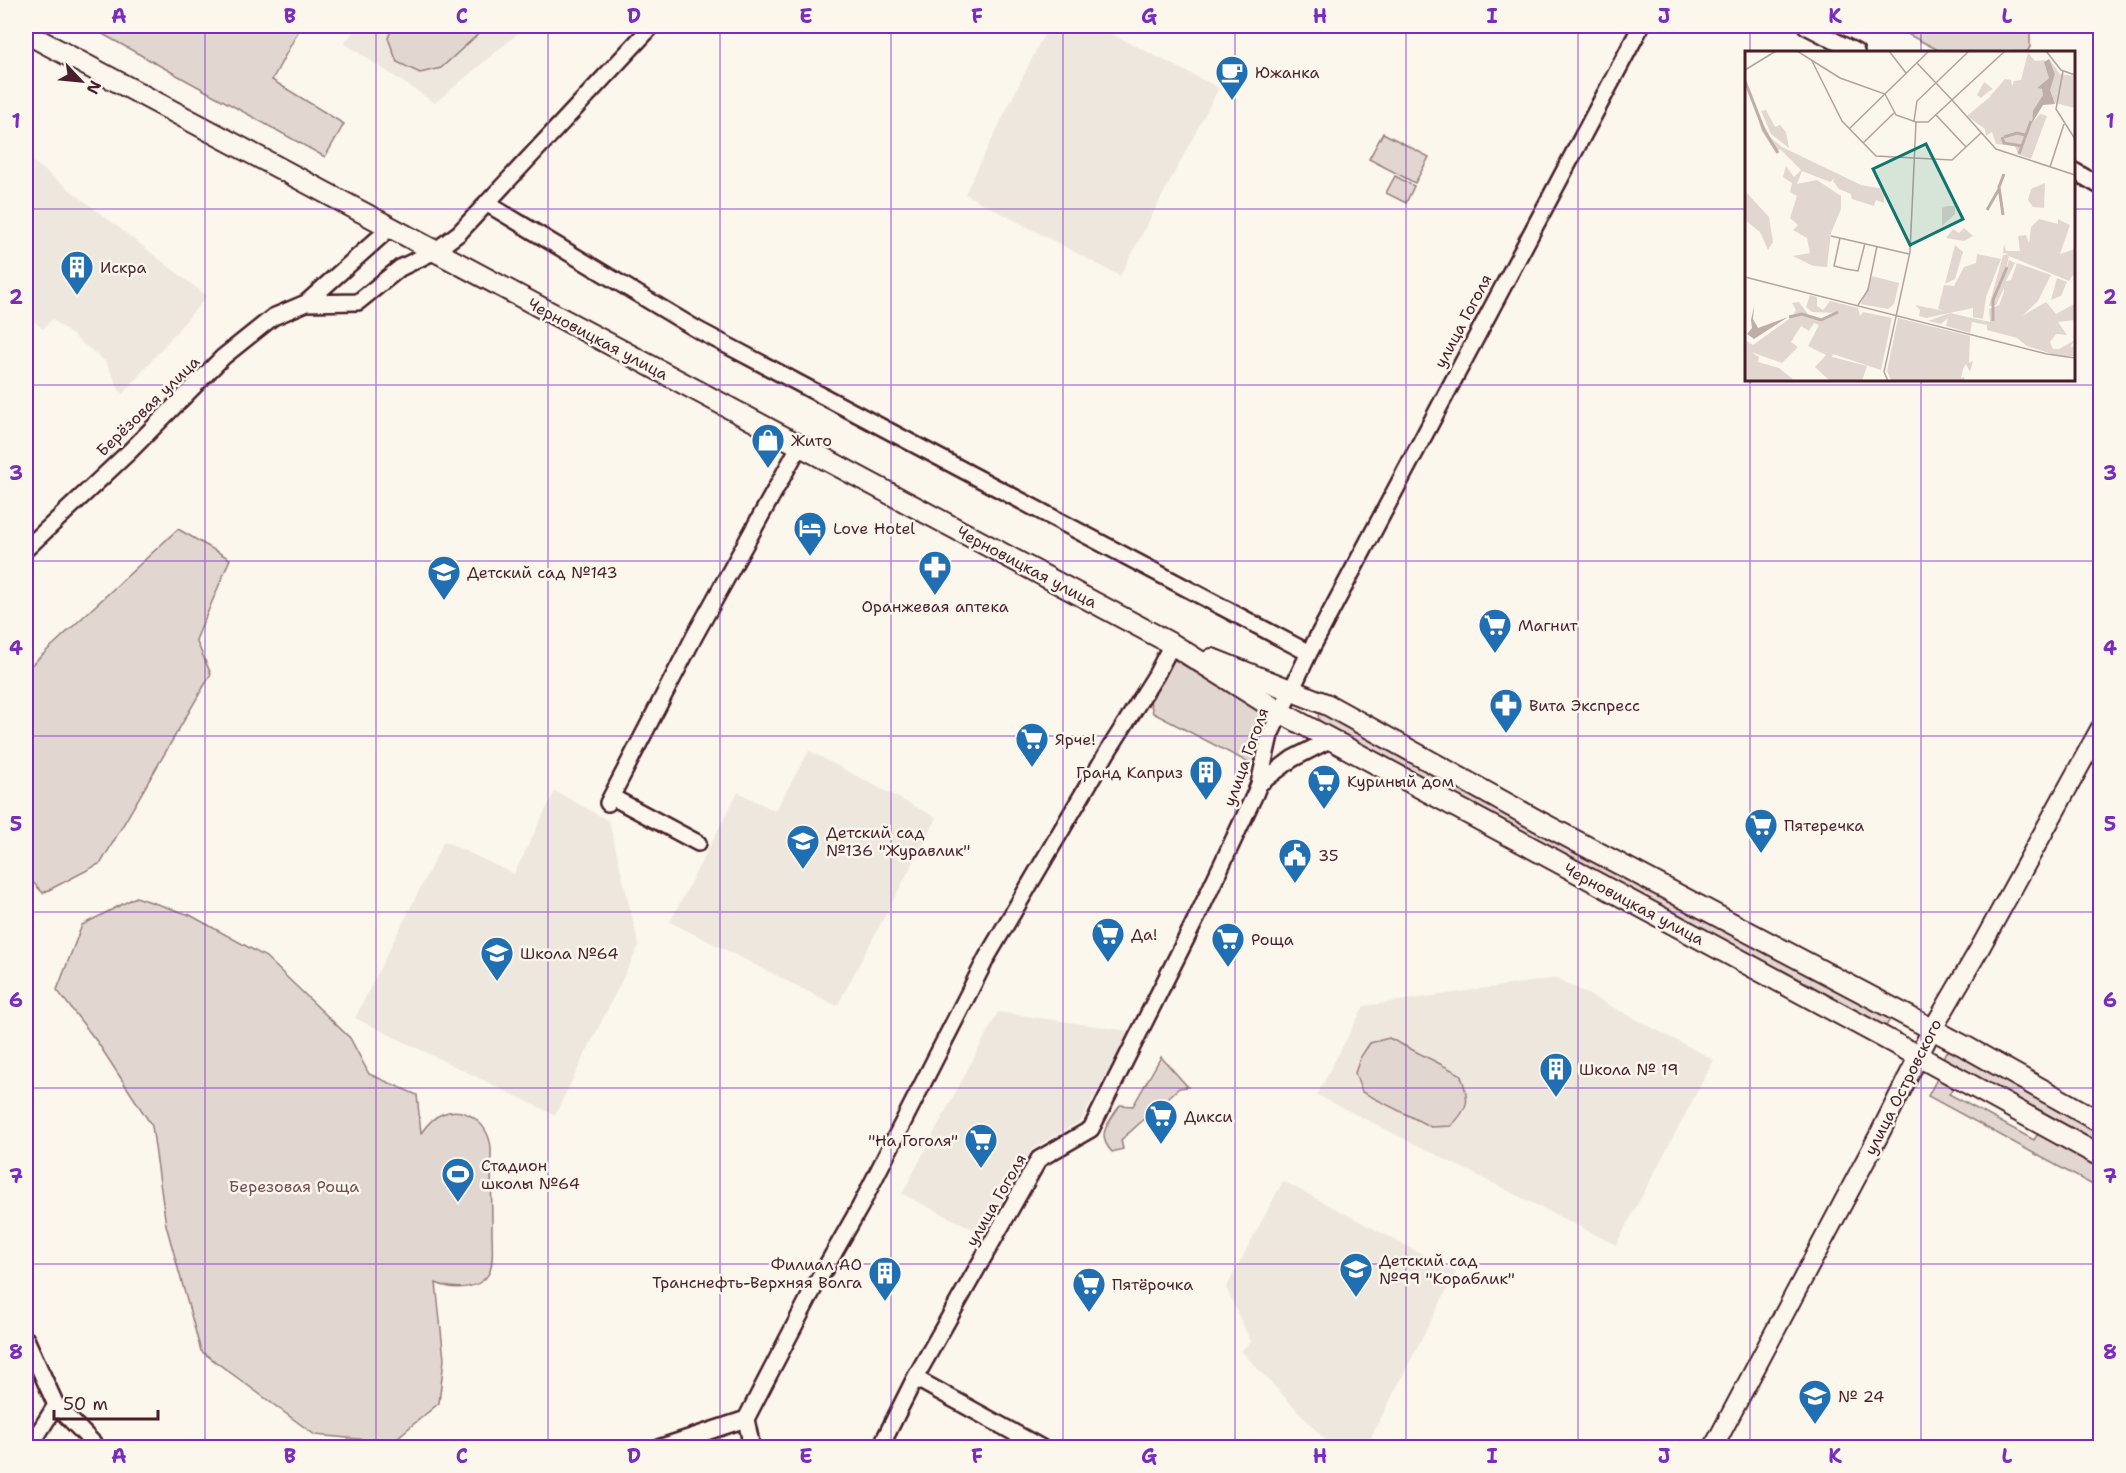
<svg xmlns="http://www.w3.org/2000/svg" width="2126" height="1473" font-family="'Shantell Sans',sans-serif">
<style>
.built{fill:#eee7de}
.green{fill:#e2d7d0;stroke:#967b7e;stroke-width:1.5}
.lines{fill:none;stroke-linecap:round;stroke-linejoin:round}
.minor-casing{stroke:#4a1f2b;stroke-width:20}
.tertiary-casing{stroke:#4a1f2b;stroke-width:22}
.secondary-casing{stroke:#4a1f2b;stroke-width:24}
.minor{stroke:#fbf7ec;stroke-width:15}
.tertiary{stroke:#fbf7ec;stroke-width:18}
.secondary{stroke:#fbf7ec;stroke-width:20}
.grid{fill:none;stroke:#7b2cbf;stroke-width:1.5;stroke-opacity:0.55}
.labels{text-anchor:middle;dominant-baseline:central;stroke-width:5;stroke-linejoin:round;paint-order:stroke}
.poi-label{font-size:16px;fill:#4a1f2b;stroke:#fbf7ec;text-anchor:start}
.street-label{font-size:16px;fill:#4a1f2b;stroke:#fbf7ec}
.park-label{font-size:16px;fill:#704d54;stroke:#fbf7ec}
.inset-river{fill:none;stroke:#bfadaa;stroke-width:3}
.inset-road{fill:none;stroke:#b4a19f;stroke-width:1.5}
.view{fill:#0f766e;fill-opacity:0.15;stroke:#0f766e;stroke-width:3}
.inset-edge{fill:none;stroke:#4a1f2b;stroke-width:3}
.neatline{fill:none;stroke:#7b2cbf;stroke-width:2}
.grid-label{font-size:20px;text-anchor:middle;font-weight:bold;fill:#7b2cbf}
</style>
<rect width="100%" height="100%" fill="#fbf7ec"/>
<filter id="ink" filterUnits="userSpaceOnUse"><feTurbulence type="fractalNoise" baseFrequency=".0167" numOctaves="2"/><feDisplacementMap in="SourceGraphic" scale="12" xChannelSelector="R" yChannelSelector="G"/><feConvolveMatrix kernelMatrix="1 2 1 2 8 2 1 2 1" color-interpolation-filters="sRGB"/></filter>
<g filter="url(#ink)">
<path class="built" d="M359 26H527L435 103 344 43Z
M1048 26H1096L1219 88 1120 276 965 194Z
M26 156 207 296 122 395 106 362 52 319 43 329 26 314Z
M809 751 937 818 837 1006 670 922 738 792 775 811Z
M555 791 609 821 639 946 555 1115 355 1018 444 841 514 874Z
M1557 978 1714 1060 1616 1245 1317 1095 1364 1006Z
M998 1012 1130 1031 1081 1121 1032 1149 987 1236 902 1194Z
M1283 1181 1456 1272 1366 1447H1332L1241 1351 1251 1342 1226 1288Z"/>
<path class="green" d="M88 26H301L272 80 344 124 325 157Z
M393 26H487L441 68 420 73 397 62 388 38Z
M1892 26H2030V47L2027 52H1942Z
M1383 133 1429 157 1415 183 1369 159Z
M1395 176 1414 186 1406 203 1386 193Z
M178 529 230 559 196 640 211 674 101 863 43 893 26 875V670Z
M1173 659 1269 716 1262 731 1253 765 1153 713 1150 701Z
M1324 711 1892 1016 1885 1028 1319 723 1318 713Z
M136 897 190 915 266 957 350 1038 369 1074 417 1095 421 1133C426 1126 433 1117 442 1114 466 1104 490 1125 491 1149 491 1177 492 1205 492 1233 492 1245 494 1260 490 1271 481 1291 452 1290 436 1283L444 1359 439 1403 392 1442 315 1435 201 1351 166 1225 152 1126 98 1043 57 990 82 925Z
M1389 1038 1460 1074C1470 1099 1470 1107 1451 1126L1431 1127 1362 1092 1355 1073 1360 1058 1370 1043Z
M1952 1049 2100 1131V1148L1943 1060 1945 1053Z
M1161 1057 1188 1087 1179 1088 1121 1140 1123 1149 1112 1152C1095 1134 1109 1123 1120 1105L1133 1106Z
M1938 1077 1954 1086 1949 1094 2034 1140 2039 1132 2100 1165V1189L1928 1096Z"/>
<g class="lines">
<defs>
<path id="minor" d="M1806 26 1856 52
M2074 171 2100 186
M486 203 698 330 1309 653
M306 303 358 302 400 268 435 251 459 233 652 26
M26 549 130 451 223 357 273 317 306 303 391 227
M1259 784 1292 759 1331 739
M612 797 698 843
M608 803 695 635 800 445
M26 1339 56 1405 98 1448
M915 1378 1042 1448
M29 1448 56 1405
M658 1448 746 1419
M752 1448 746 1419 815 1286 860 1207 987 957 1108 751 1156 675 1172 644
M880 1448 915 1378 1039 1159 1091 1129 1199 913 1255 794 1259 784 1270 735 1309 653 1641 26"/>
<path id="tertiary" d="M1713 1448 1879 1135 1928 1037 1980 948 2100 729"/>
<path id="secondary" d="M26 33 1172 644 1280 712 1918 1056 2100 1156
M1212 659 1328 705 1540 822 1966 1047 2100 1122"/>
</defs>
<use href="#minor" class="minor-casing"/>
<use href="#tertiary" class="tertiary-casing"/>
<use href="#secondary" class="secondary-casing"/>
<use href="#minor" class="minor"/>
<use href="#tertiary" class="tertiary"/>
<use href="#secondary" class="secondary"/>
</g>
</g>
<path class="grid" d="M205 26V1448M376 26V1448M548 26V1448M720 26V1448M891 26V1448M1063 26V1448M1235 26V1448M1406 26V1448M1578 26V1448M1750 26V52M1921 26V52M26 209H1746M2074 209H2100M1750 380V1448M1921 380V1448M26 385H2100M26 561H2100M26 736H2100M26 912H2100M26 1088H2100M26 1264H2100"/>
<defs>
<symbol id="cafe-pin" viewBox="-11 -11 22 30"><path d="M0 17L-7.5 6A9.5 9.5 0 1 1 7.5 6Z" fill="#1f6fb2" stroke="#fbf7ec"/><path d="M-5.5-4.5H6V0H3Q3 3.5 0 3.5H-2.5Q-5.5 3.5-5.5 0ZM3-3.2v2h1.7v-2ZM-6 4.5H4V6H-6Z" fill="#fff"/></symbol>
<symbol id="building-pin" viewBox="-11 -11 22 30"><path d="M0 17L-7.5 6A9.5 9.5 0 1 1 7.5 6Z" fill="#1f6fb2" stroke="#fbf7ec"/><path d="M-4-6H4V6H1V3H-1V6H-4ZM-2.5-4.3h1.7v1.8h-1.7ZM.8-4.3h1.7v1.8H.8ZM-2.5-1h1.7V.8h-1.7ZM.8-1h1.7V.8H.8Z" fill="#fff"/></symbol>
<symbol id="shop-pin" viewBox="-11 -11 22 30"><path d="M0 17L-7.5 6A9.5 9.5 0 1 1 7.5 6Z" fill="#1f6fb2" stroke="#fbf7ec"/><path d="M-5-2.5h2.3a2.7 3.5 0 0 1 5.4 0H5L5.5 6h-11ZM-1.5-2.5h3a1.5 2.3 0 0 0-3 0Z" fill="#fff"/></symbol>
<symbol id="hotel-pin" viewBox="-11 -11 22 30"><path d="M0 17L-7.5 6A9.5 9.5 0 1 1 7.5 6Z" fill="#1f6fb2" stroke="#fbf7ec"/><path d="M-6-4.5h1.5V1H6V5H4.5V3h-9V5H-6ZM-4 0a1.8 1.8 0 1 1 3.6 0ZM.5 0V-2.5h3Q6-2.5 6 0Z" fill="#fff"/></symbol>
<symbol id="pharmacy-pin" viewBox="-11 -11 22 30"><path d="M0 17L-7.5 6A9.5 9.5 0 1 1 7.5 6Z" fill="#1f6fb2" stroke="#fbf7ec"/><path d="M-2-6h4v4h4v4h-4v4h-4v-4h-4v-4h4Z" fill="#fff"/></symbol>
<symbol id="school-pin" viewBox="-11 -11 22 30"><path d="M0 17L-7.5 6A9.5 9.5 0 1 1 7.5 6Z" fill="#1f6fb2" stroke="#fbf7ec"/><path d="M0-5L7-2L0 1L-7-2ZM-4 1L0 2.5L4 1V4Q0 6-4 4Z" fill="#fff"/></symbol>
<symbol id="supermarket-pin" viewBox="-11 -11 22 30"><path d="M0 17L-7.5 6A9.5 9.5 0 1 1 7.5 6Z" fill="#1f6fb2" stroke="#fbf7ec"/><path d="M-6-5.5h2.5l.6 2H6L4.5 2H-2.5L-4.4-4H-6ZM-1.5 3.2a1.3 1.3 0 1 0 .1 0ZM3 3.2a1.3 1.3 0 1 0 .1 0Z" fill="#fff"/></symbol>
<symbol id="civic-pin" viewBox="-11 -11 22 30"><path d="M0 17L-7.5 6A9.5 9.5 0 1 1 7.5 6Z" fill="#1f6fb2" stroke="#fbf7ec"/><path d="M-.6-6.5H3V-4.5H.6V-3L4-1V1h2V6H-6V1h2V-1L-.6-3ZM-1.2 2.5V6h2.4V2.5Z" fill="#fff"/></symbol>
<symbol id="stadium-pin" viewBox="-11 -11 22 30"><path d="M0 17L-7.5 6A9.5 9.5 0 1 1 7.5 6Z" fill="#1f6fb2" stroke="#fbf7ec"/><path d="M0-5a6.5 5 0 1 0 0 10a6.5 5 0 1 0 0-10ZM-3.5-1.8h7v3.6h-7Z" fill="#fff"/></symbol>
</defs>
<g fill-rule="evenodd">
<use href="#cafe-pin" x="1213" y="53" width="38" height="52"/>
<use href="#building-pin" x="58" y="248" width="38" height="52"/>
<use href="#shop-pin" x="749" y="421" width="38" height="52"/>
<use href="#hotel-pin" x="791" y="509" width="38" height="52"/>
<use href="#pharmacy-pin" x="916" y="548" width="38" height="52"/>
<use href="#school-pin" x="425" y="553" width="38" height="52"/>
<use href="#supermarket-pin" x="1476" y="606" width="38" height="52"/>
<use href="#pharmacy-pin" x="1487" y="686" width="38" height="52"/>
<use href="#supermarket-pin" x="1013" y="720" width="38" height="52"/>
<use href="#building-pin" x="1187" y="753" width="38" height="52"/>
<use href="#supermarket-pin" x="1305" y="762" width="38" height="52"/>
<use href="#supermarket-pin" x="1742" y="806" width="38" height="52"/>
<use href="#school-pin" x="784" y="822" width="38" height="52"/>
<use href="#civic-pin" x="1276" y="836" width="38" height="52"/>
<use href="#supermarket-pin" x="1089" y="915" width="38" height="52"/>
<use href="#supermarket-pin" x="1209" y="920" width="38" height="52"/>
<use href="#school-pin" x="478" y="934" width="38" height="52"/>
<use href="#building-pin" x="1537" y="1050" width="38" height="52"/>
<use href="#supermarket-pin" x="1142" y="1097" width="38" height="52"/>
<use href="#supermarket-pin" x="962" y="1121" width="38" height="52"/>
<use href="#stadium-pin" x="439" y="1155" width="38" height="52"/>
<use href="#school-pin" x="1337" y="1250" width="38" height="52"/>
<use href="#building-pin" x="866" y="1254" width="38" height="52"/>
<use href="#supermarket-pin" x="1070" y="1265" width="38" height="52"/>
<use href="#school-pin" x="1796" y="1377" width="38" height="52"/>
</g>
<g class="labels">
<g class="poi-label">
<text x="1255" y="72">Южанка</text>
<text x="100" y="267">Искра</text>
<text x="791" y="440">Жито</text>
<text x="833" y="528">Love Hotel</text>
<text x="467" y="572">Детский сад №143</text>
<text x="935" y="606" text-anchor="middle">Оранжевая аптека</text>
<text x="1518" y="625">Магнит</text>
<text x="1529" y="705">Вита Экспресс</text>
<text x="1055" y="739">Ярче!</text>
<text x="1183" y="772" text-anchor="end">Гранд Каприз</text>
<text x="1347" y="781">Куриный дом</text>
<text x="1784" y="825">Пятеречка</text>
<text x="826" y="832">Детский сад<tspan x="826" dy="18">№136 "Журавлик"</tspan></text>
<text x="1318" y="855">35</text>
<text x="1131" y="934">Да!</text>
<text x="1251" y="939">Роща</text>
<text x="520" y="953">Школа №64</text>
<text x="1579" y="1069">Школа № 19</text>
<text x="1184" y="1116">Дикси</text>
<text x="958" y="1140" text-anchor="end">"На Гоголя"</text>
<text x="481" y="1165">Стадион<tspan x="481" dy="18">школы №64</tspan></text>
<text x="1379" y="1260">Детский сад<tspan x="1379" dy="18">№99 "Кораблик"</tspan></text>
<text x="862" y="1264" text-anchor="end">Филиал АО<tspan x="862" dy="18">Транснефть-Верхняя Волга</tspan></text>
<text x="1112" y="1284">Пятёрочка</text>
<text x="1838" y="1396">№ 24</text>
</g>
<g class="street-label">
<text transform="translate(1463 321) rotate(-62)">улица Гоголя</text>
<text transform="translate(598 339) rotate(28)">Черновицкая улица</text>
<text transform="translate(148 406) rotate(-44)">Берёзовая улица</text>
<text transform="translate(1027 567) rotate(28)">Черновицкая улица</text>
<text transform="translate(1246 757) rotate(-70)">улица Гоголя</text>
<text transform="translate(1634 904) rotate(28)">Черновицкая улица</text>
<text transform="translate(1903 1087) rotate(-63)">улица Островского</text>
<text transform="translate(996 1200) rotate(-60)">улица Гоголя</text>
</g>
<g class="park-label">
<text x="294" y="1186">Березовая Роща</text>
</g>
</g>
<g transform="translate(1745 51)">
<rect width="330" height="330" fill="#fbf7ec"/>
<path d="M283 2 290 10 300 9 304 27 292 37 297 38 298 44 287 67 289 70 295 63 302 65 286 108 273 103 270 95 251 93 247 81 241 85 240 78 222 65 246 45 243 41 236 47 232 44 239 31 248 38 243 41 246 44 260 28 266 29 267 35 269 30 276 29ZM303 8H304L315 23 330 25V57L310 52 304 39 310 23ZM21 59 30 76 35 74 41 81 44 97 26 83 16 60ZM12 61 26 87 37 96 116 134 139 138V152L131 149 129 155 107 148 106 143 94 138 88 130 90 127 85 131 57 120 52 133 72 129 96 145V158L86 182 82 216 68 215 48 205 65 202 62 187 48 179 53 174 45 167 52 145 45 141 47 132 38 126 41 115 49 126 56 119 35 98 31 102 16 79ZM300 132 299 157 288 156 283 149 286 138ZM0 140 24 166 28 191 23 199 15 181 0 169ZM202 155H210V163L197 175V157ZM294 168 313 173V180V168L325 174 315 203 330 198V221L324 230 264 205 260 222 264 209 270 212 261 230 266 229 272 212 306 224 293 250 277 265 301 251 311 263 329 253 330 269 313 271 322 284 311 283 305 291 308 298H314L330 289 325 296 330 295V305H313L282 295 272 287 242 279V274L227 271 225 282 201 275 203 267 196 273 183 270 205 262 245 271 244 258 254 254 259 241V237L251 254 244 255 258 204 264 203 258 202 259 193 261 200H275L273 185 281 184 284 192 286 176ZM219 177 228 185 219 190 201 187 208 178 214 182ZM210 194 218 201 210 228 200 233ZM232 203 256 208 241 246 238 268 228 266V257L181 267 174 265 175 259 170 254 199 260 193 258 199 234 209 235 219 216 231 212ZM127 225 154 232 149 253 143 258 116 253ZM312 227 322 231 316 245 306 249ZM65 244 72 246V255L78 259 85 250 113 257 115 265 118 261 147 267 136 319 88 303 87 306 122 315 117 330H85L70 316 81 304 63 295 74 274 69 272 64 280 56 275 46 291 53 296 37 312 6 301 14 306 13 311 34 317 50 330H0V289L8 294 47 266 51 259 47 252 54 251 65 266 79 267 90 262 67 261 61 256ZM153 267 225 285 224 312 228 310 225 321 221 313 218 318 216 327 219 326 220 330 146 329 142 320Z" fill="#e2d7d0"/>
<path d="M304 8 310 23 305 39 310 53 298 54 287 72 288 60 298 44 297 38 292 37 304 27 299 11ZM9 255 8 268 13 277 43 266 9 288 2 283 7 277 6 269Z" fill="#bfadaa"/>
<path class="inset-river" d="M0 30 19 79 33 102M257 86 259 92 277 95M259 86 272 82 280 84M274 103 286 70M242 159 254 138M258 164 254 136 259 123M44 266 57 263 76 269 93 261M248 270V249L262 216"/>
<path class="inset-road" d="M52 0 95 27 140 43 151 64 171 71M144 0 161 22M301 0 316 19 330 24M67 10 97 70 131 105 207 109 236 82M172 12 208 50M0 19 31 0M318 20 311 58 330 88M207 49 251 98 330 124M191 64 221 96M169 70 172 50 224 0M170 71H183L260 0M104 78 184 0M118 92 149 62M305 116 319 73M86 185 164 203M95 187 89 215 101 218 113 220 120 192M0 226 302 303 330 307M113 254 123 239 132 195M143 330 139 321 165 201 171 71"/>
<path class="view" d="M181 93 218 168 165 194 128 118Z"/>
<rect width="330" height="330" class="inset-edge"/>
</g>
<rect width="2126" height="1473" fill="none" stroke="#fbf7ec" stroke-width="66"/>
<g transform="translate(81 81) rotate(116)" stroke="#fbf7ec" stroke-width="4.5" paint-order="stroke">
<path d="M0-4.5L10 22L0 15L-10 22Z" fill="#4a1f2b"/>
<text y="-9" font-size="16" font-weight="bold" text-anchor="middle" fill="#4a1f2b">N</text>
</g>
<path d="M54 1410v9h104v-9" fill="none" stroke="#4a1f2b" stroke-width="3"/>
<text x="63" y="1410" font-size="18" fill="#4a1f2b" stroke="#fbf7ec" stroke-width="4.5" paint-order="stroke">50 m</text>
<rect x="33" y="33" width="2060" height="1407" class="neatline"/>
<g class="grid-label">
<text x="119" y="23">A</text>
<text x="290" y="23">B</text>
<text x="462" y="23">C</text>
<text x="634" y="23">D</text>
<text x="806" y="23">E</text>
<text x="977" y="23">F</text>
<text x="1149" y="23">G</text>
<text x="1320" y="23">H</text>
<text x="1492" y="23">I</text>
<text x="1664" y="23">J</text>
<text x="1835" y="23">K</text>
<text x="2007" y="23">L</text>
<text x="16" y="128">1</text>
<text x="2110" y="128">1</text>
<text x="16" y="304">2</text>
<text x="2110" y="304">2</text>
<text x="16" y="480">3</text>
<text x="2110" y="480">3</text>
<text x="16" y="655">4</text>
<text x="2110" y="655">4</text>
<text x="16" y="831">5</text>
<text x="2110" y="831">5</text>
<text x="16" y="1007">6</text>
<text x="2110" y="1007">6</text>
<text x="16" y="1183">7</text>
<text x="2110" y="1183">7</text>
<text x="16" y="1359">8</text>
<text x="2110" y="1359">8</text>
<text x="119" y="1463">A</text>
<text x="290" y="1463">B</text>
<text x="462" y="1463">C</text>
<text x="634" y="1463">D</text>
<text x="806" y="1463">E</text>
<text x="977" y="1463">F</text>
<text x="1149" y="1463">G</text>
<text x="1320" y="1463">H</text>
<text x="1492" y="1463">I</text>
<text x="1664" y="1463">J</text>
<text x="1835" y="1463">K</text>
<text x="2007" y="1463">L</text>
</g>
</svg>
